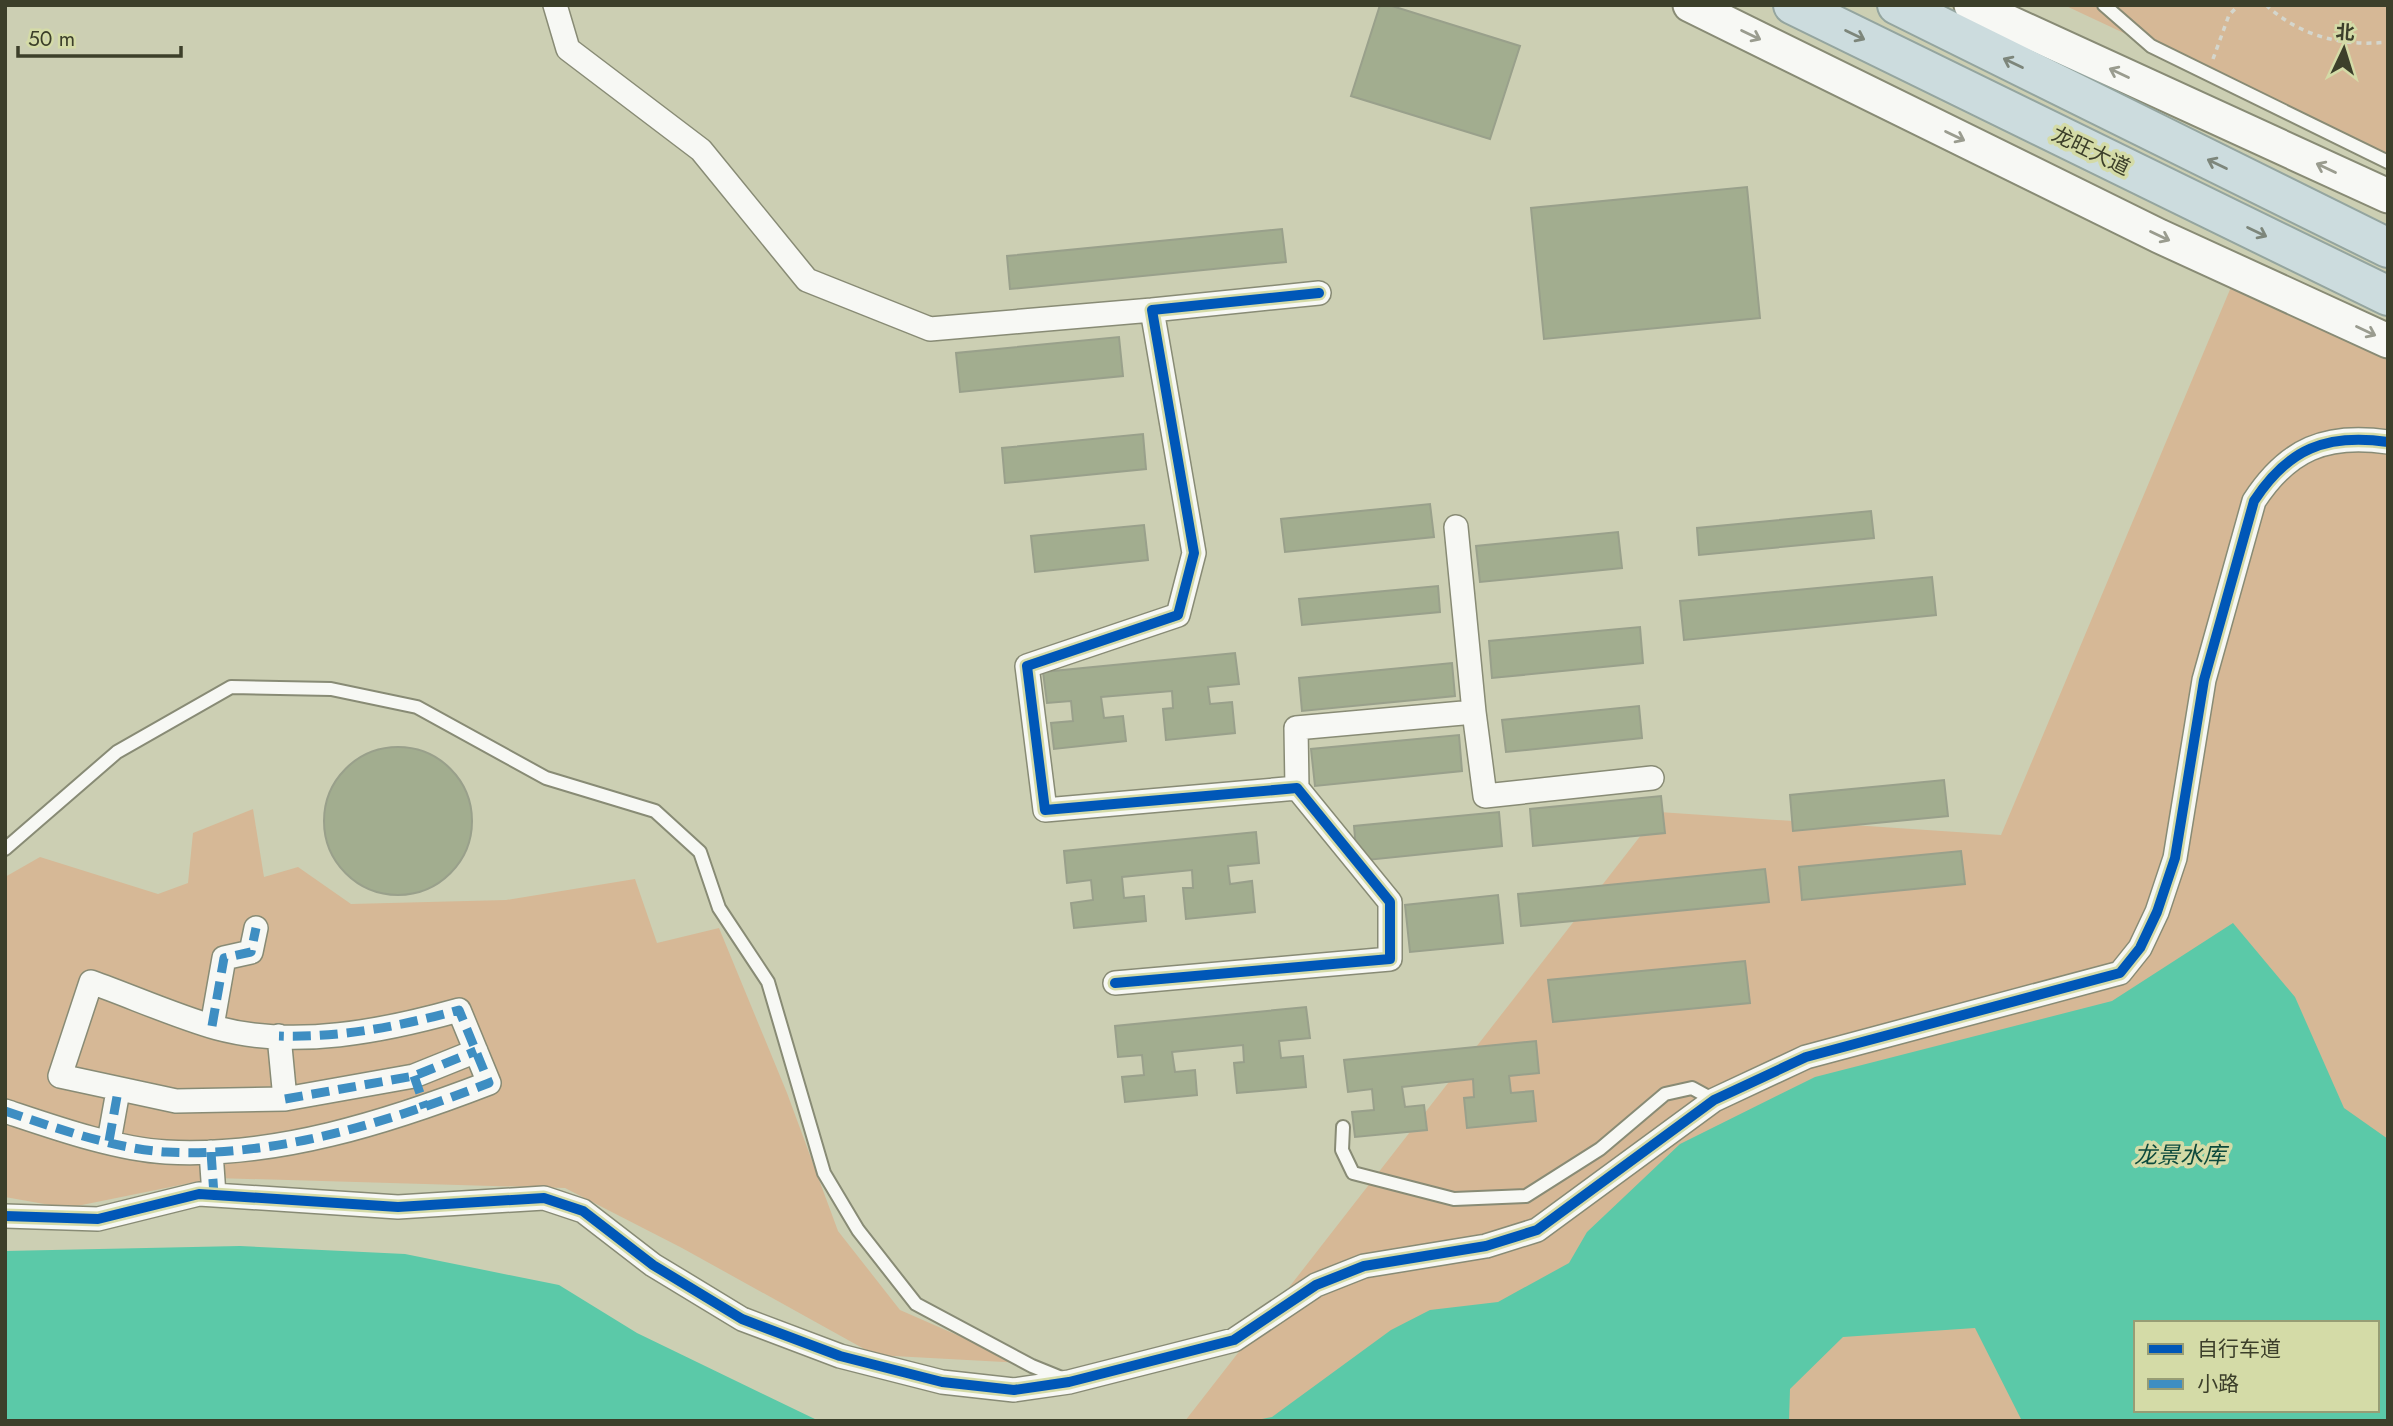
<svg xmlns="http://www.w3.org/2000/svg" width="2393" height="1426" font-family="Jost,'Noto Sans SC',sans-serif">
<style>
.green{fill:#d6b896;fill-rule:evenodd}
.water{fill:#5bc9a8;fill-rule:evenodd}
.building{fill:#a2ad8f;stroke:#99a08b;stroke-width:2}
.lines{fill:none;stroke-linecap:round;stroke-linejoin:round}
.lane-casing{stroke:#888b75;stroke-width:16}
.street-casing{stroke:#888b75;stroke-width:26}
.secondary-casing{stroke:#888b75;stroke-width:37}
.highway-casing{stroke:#94a59f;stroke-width:42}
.path{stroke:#d4d6cd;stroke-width:3.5;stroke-dasharray:5 5;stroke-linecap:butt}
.lane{stroke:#f7f8f4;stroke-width:12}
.street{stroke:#f7f8f4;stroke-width:23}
.secondary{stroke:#f7f8f4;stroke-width:33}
.highway{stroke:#ccdcde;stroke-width:38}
.quiet{stroke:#3e8ec2;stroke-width:9;stroke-dasharray:18 9;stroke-linecap:butt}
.cycleway-casing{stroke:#d4dba7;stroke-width:15}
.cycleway{stroke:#0057b8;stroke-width:10}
.oneway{stroke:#9a9c8f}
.oneway2{stroke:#7d867b}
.labels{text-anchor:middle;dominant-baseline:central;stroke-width:7;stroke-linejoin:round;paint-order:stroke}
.street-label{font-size:21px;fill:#3c3f2a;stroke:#d4dba7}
.water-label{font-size:23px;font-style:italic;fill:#0c4a3c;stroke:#d4dba7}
</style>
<rect width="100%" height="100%" fill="#cccfb3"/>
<path class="green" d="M2064 5H2388V157Z
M2234 280 2388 359V1421H1185L1659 812 2001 835ZM2136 1323H2377V1410H2136Z
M253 809 264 877 298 867 351 904 506 900 635 879 657 943 719 928 787 1093 838 1231 900 1310 1021 1363 875 1355 682 1248 565 1188 215 1178 67 1208 5 1197V877L40 857 158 894 188 883 193 833Z"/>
<path class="water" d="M2233 923 2295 997 2344 1108 2388 1139V1421H2022L1975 1328 1843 1337 1790 1389 1789 1421H1252L1272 1417 1391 1330 1430 1310 1498 1302 1569 1263 1587 1232 1680 1144 1815 1077 2112 1001ZM2136 1323H2377V1410H2136Z
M240 1246 405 1254 559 1285 637 1333 819 1421H5V1251Z"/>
<path class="building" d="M1380 5H1389L1520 46 1490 139 1351 96Z
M1747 187 1760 318 1544 339 1531 208Z
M1282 229 1286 262 1010 289 1007 256Z
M1119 337 1123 376 960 392 956 353Z
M1143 434 1146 469 1005 483 1002 448Z
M1430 504 1434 537 1285 552 1281 519Z
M1871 511 1874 538 1699 555 1697 528Z
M1144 525 1148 560 1035 572 1031 536Z
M1618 532 1622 568 1480 582 1476 546Z
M1932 577 1936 615 1684 640 1680 601Z
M1438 586 1440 612 1302 625 1299 599Z
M1640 627 1643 663 1492 678 1489 641Z
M1235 653 1239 684 1208 687 1210 704 1232 702 1235 733 1166 740 1163 709 1173 708 1172 691 1101 697 1104 718 1123 716 1126 741 1054 749 1051 723 1073 721 1071 701 1047 703 1043 672Z
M1452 663 1455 696 1302 711 1299 678Z
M1639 706 1642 738 1506 752 1502 720Z
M1459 735 1462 771 1315 786 1311 749Z
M324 821a74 74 0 1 1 148 0a74 74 0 1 1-148 0Z
M1944 780 1948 816 1793 831 1790 795Z
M1661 796 1665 833 1533 846 1530 809Z
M1499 812 1502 846 1357 861 1354 826Z
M1256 832 1259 863 1228 866 1230 884 1252 881 1255 912 1186 919 1183 888H1193L1192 870 1122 877 1124 898 1144 896 1146 921 1074 928 1071 903 1093 900 1091 880 1067 883 1064 851Z
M1961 851 1965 884 1802 900 1799 867Z
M1765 869 1769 902 1521 926 1518 894Z
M1498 895 1503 943 1410 952 1405 905Z
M1745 961 1750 1003 1553 1022 1548 980Z
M1306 1007 1310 1038 1279 1041 1281 1058 1303 1056 1306 1087 1237 1093 1234 1063 1244 1062 1243 1045 1172 1052 1175 1072 1195 1070 1197 1095 1125 1102 1122 1077 1144 1075 1142 1055 1118 1057 1115 1026Z
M1536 1041 1539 1073 1509 1076 1511 1093 1533 1091 1536 1121 1467 1128 1464 1098 1474 1097 1473 1079 1402 1087 1405 1107 1424 1105 1427 1130 1355 1137 1352 1112 1374 1110 1372 1089 1348 1092 1344 1060Z"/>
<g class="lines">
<defs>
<path id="lane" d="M2104 5 2151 46 2388 162
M5 849 117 752 231 687 331 689 417 707 546 778 655 811 700 852 719 908 768 982 824 1173 858 1230 916 1304 1032 1366 1064 1379
M1343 1127 1342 1150 1353 1173 1454 1199 1526 1196 1600 1149 1665 1094 1692 1088 1714 1100"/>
<path id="street" d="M555 5 568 49 701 150 807 280 930 329 1152 310
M1474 712 1485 796 1652 778
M1297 788 1296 728 1474 712 1456 527
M1115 983 1390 959V902L1297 788 1045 810 1027 666 1178 615 1194 553 1152 310 1319 293
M212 1026 224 958 251 952 256 928
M285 1099 414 1076 476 1051
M5 1111C53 1127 115 1149 166 1152 275 1158 388 1122 489 1083L459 1010C384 1031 295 1049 217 1028 175 1016 133 997 91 982L60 1076 176 1101 285 1099 279 1036
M109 1141 118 1091
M211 1152 214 1195
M5 1216 98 1219 199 1194 398 1207 544 1198 583 1211 653 1265 742 1319 840 1356 942 1382 1014 1390 1069 1382 1234 1340 1316 1285 1364 1266 1486 1246 1537 1230 1714 1100 1806 1057 2120 973 2140 948 2157 912 2175 858 2204 680 2254 501C2288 449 2326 433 2388 442"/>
<path id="secondary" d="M1690 5 2159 236 2388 341
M1971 5 2388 196"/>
<path id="highway" d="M1793 5 2388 296
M1897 5 2388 248"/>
</defs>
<use href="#lane" class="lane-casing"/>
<use href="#street" class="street-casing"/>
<use href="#secondary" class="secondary-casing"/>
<use href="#highway" class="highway-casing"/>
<path class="path" d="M2266 5C2300 36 2342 47 2388 42
M2213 59 2229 15 2239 5"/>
<use href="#lane" class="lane"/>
<use href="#street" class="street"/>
<use href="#secondary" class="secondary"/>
<use href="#highway" class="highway"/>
<path class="quiet" d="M212 1026 224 958 251 952 256 928
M414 1076 425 1108
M285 1099 414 1076 476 1051
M5 1111C53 1127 115 1149 166 1152 275 1158 388 1122 489 1083L459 1010C401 1026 340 1038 279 1036
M109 1141 118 1091
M211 1152 214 1195"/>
<defs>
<path id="cycleway" d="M1115 983 1390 959V902L1297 788 1045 810 1027 666 1178 615 1194 553 1152 310 1319 293
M5 1216 98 1219 199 1194 398 1207 544 1198 583 1211 653 1265 742 1319 840 1356 942 1382 1014 1390 1069 1382 1234 1340 1316 1285 1364 1266 1486 1246 1537 1230 1714 1100 1806 1057 2120 973 2140 948 2157 912 2175 858 2204 680 2254 501C2288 449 2326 433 2388 442"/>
</defs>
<use href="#cycleway" class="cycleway-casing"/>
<use href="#cycleway" class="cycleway"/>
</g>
<defs><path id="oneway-shaft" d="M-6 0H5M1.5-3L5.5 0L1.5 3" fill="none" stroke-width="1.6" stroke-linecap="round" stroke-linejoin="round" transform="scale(1.75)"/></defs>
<g class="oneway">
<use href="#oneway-shaft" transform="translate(1751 35) rotate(26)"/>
<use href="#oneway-shaft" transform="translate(2119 73) rotate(-155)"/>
<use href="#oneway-shaft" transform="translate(1955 136) rotate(26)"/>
<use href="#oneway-shaft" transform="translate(2326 168) rotate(-155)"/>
<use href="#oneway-shaft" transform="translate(2160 236) rotate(25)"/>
<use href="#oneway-shaft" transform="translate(2366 331) rotate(25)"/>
</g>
<g class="oneway2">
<use href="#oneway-shaft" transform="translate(1855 35) rotate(26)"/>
<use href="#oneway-shaft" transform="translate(2013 63) rotate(-154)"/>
<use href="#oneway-shaft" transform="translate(2217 164) rotate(-154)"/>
<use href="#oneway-shaft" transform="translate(2257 232) rotate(26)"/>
</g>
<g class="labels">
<g class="street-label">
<text transform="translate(2091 151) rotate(26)">龙旺大道</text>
</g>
<g class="water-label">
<text x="2180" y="1155">龙景水库</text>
</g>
</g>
<rect width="2393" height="1426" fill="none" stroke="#3c3f2a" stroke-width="14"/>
<rect x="2134" y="1321" width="245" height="91" fill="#d4dba7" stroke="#979d75" stroke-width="2"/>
<rect x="2148" y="1344" width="35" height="10" fill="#0057b8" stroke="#979d75" stroke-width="2"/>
<text x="2197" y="1356" font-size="21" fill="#3c3f2a">自行车道</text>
<rect x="2148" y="1379" width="35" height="10" fill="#3e8ec2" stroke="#979d75" stroke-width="2"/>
<text x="2197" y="1391" font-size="21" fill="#3c3f2a">小路</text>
<g transform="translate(2344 49) rotate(4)" stroke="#d4dba7" stroke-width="5" paint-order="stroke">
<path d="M0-5L12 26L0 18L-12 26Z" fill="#3c3f2a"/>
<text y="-10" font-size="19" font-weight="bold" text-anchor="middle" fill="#3c3f2a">北</text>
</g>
<path d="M18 46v10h163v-10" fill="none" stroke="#3c3f2a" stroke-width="3.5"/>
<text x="28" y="46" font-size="21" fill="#3c3f2a" stroke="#d4dba7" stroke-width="5" paint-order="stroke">50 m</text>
</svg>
